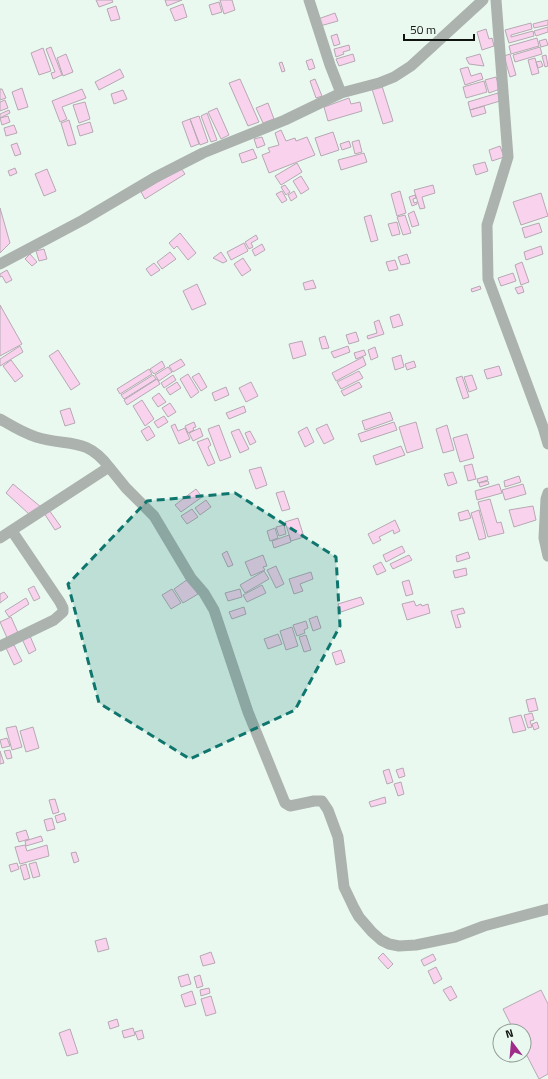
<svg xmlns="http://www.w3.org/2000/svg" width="548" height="1079" font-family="'Titillium Web',sans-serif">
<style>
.building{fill:#f9d2ee;stroke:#b6a9b2}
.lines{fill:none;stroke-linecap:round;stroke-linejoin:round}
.street{stroke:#acb2ae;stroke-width:11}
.marked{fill:#0f766e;fill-opacity:0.2;stroke:#0f766e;stroke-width:3;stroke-dasharray:8 5;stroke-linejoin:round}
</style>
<rect width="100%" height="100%" fill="#eaf9f0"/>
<path class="building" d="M96 0H112L113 2 99 7Z
M165 0H182L167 6Z
M220 0H232L235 10 224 14Z
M219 2 222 12 212 15 209 5Z
M183 4 187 17 175 21 170 9Z
M116 6 120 19 111 21 107 9Z
M335 13 338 21 320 26 318 19Z
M548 20V25L534 28 533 24Z
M531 23 532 29 511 35V37L533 31 534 36 509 43 505 30Z
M548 27V32L536 36 534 31Z
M486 29 489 39 492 38 494 46 482 50 477 32Z
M337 34 340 44 334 46 331 36Z
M537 38 539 46 511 54 509 46Z
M546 39 548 45 541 47 539 41Z
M349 45 350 50 343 52 344 54 336 57 334 49Z
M51 47 62 75 53 79 51 73 55 72 46 49Z
M540 47 542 54 515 62 513 55Z
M43 48 51 71 39 75 31 53Z
M66 54 73 72 63 76 57 58Z
M353 54 355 61 339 66 336 59Z
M480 54 484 66 469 64 466 58Z
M510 54 516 75 510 77 504 56Z
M546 55 548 66 545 67 542 56Z
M535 58 539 73 532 75 528 60Z
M312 59 315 68 309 70 306 61Z
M541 61 543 66 538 68 536 62Z
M282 62 285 71 282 72 279 63Z
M468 67 471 76 481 73 483 79 465 85 460 69Z
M120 69 124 77 99 90 95 82Z
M496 77 500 89 489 93 485 80Z
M240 79 259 122 248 126 229 83Z
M315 79 322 96 316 98 310 81Z
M484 81 487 92 466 98 463 87Z
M382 86 393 121 383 124 372 89Z
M22 88 28 107 18 110 12 92Z
M0 89H2L6 98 0 100Z
M82 89 86 98 62 107 67 119 60 122 52 101Z
M123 90 127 99 114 104 111 94Z
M498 93 500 101 470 110 468 102Z
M349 98 351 104 360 102 362 111 328 121 324 107Z
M5 100 8 108 0 111V102Z
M85 102 90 119 79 123 73 105Z
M268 103 274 119 263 123 256 108Z
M484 106 486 113 472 117 470 110Z
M217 108 229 135 221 139 208 112Z
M9 110 10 113 0 118V114Z
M207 113 217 140 211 142 201 116Z
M8 116 10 122 2 125 0 118Z
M199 116 208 142 200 145 190 119Z
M190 119 199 144 191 147 182 122Z
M69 120 76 144 68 146 61 123Z
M90 122 93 132 80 136 77 126Z
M14 125 17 133 6 136 4 128Z
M281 130 286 141 295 138 296 141 307 137 315 155 269 173 262 155 270 152 268 148 279 145 275 133Z
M333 132 339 150 321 156 315 138Z
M262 137 265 145 257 148 254 139Z
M359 140 362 152 355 154 352 142Z
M349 141 351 147 342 150 340 144Z
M17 143 21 154 15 156 11 145Z
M500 146 504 157 492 161 489 150Z
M253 149 257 158 242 163 239 154Z
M364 153 367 162 341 170 338 160Z
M485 162 488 171 476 175 473 165Z
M297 163 302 172 281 185 275 176Z
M15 168 17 173 10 176 8 171Z
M181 168 185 174 145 199 141 192Z
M47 169 56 191 44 196 35 174Z
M301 176 309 189 301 194 293 181Z
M285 185 290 192 286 195 281 187Z
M433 185 435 193 422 197 425 208 420 209 414 190Z
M282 191 287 200 282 203 276 194Z
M294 191 297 197 291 201 288 195Z
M400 191 406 213 397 216 391 194Z
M541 193 548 216 521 225 513 202Z
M415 195 416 198 413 199 414 203 417 202V204L412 206 409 197Z
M0 208 10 243 0 253Z
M414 211 419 225 412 227 408 214Z
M371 215 378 240 371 242 364 217Z
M405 215 411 233 403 235 397 217Z
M397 222 400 234 392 236 388 224Z
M539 223 542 232 525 238 522 228Z
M180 233 196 253 188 260 177 246 174 249 169 243Z
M256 235 258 239 251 243 253 247 249 249 245 242Z
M244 243 248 251 231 260 227 252Z
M262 244 265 250 255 256 252 250Z
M541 246 543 254 526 260 524 252Z
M44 249 47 259 39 261 36 251Z
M170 252 176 259 162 269 157 262Z
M221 252 227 261 223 263 213 258Z
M30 254 37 262 32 266 25 259Z
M407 254 410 263 401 265 398 257Z
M243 258 251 270 242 276 234 264Z
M395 260 398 269 389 271 386 262Z
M522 262 529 282 521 285 515 265Z
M154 263 160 270 151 276 146 269Z
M7 270 12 280 6 283 2 276 0 277V274Z
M513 273 516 281 501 286 498 278Z
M313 280 316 288 305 290 303 283Z
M197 284 206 304 192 310 183 291Z
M480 286 481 289 472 292 471 289Z
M522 286 524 292 518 294 515 288Z
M0 305 22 344 0 356Z
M399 314 403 325 393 328 390 317Z
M379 320 384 334 368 339 367 336 377 333 374 322Z
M356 332 359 341 349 344 346 335Z
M325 336 329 348 322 349 319 338Z
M302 341 306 355 293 359 289 344Z
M20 346 23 352 0 366V359Z
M348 346 350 352 334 358 331 352Z
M375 347 378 357 371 360 368 350Z
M58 350 80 384 71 390 49 356Z
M364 350 366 355 356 359 354 353Z
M401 355 404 367 395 370 392 358Z
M363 357 366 365 336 381 332 373Z
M181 359 185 365 173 372 169 366Z
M11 360 23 376 15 382 3 366Z
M162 361 165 367 154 374 150 369Z
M414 361 416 367 407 370 405 364Z
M499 366 502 375 487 379 484 370Z
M168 367 172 372 159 381 155 375Z
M149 369 152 374 120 394 117 389Z
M359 371 363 378 341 389 337 382Z
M199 373 207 387 201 391 192 377Z
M188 374 199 392 191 398 180 379Z
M153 375 156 379 124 399 121 395Z
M173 375 176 380 164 388 161 383Z
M472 375 477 389 469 392 464 377Z
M462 376 469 397 463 399 456 378Z
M157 379 160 384 127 405 124 400Z
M177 382 181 388 170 395 166 389Z
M251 382 258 396 246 402 239 388Z
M359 382 362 387 344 396 341 391Z
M226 387 229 395 215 401 212 393Z
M159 393 166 402 158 407 152 398Z
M142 400 154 419 145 426 133 406Z
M170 403 176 412 168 417 162 408Z
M244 406 246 412 229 419 226 413Z
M70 408 75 423 65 426 60 411Z
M390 412 393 420 365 430 362 421Z
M164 416 168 422 158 428 154 422Z
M194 422 196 427 193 428 194 430 188 433 185 426Z
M394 422 397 430 361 442 358 434Z
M416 422 423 448 407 453 399 427Z
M175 424 178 431 185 428 190 439 179 444 171 426Z
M327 424 334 439 324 444 316 429Z
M219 425 231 457 220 461 208 429Z
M447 425 454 450 443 453 436 429Z
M149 426 155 436 147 441 141 431Z
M307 427 314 442 305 447 298 432Z
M200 428 203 436 193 441 189 433Z
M239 429 249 449 240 453 231 432Z
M250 431 256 442 250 445 245 433Z
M467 434 474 458 460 462 453 438Z
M208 438 211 445 208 447 215 463 208 466 197 442Z
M401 446 405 455 376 465 373 456Z
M472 464 476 479 468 481 464 466Z
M261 467 267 485 256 489 249 470Z
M453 472 457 483 448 486 444 474Z
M487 476 488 480 478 483 477 479Z
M519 476 521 482 505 487 504 481Z
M488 481 489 484 480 487 479 483Z
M13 484 41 507 29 514 6 493Z
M499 484 502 493 477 500 475 491Z
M523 484 526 494 505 500 502 490Z
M196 489 202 497 181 512 175 505Z
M284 491 290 509 282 511 276 493Z
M490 499 497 523 501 522 504 533 488 537 478 502Z
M206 500 211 507 200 515 195 508Z
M533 506 536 520 514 527 509 510Z
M192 509 198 517 187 524 181 516Z
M49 510 61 527 55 530 44 513Z
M468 510 471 518 460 521 458 513Z
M479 510 486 538 479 540 471 513Z
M298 518 304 537 291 541 285 522Z
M395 520 400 531 394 534 393 530 379 537 381 540 373 544 368 534Z
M284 525 286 534 279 536 276 527Z
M275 528 278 538 270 541 267 531Z
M289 535 291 542 274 548 272 541Z
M402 546 405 552 386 562 383 555Z
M227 551 233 565 228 567 222 554Z
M468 552 470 558 457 562 456 556Z
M263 555 267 566 263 567 265 570 251 576 245 562Z
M409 555 412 560 393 569 390 564Z
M381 562 386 571 377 575 373 566Z
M276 566 284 584 276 588 267 570Z
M466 568 467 575 455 578 453 571Z
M264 571 269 579 245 593 240 585Z
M311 572 313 579 300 584 303 591 294 594 289 579Z
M188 579 198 594 183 603 174 589Z
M409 580 413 594 406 596 402 582Z
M262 585 266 593 247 602 243 595Z
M34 586 40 598 34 601 28 589Z
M172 589 181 603 171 609 162 595Z
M240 589 242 597 228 601 225 593Z
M4 592 8 597 0 603V594Z
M361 597 364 604 341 612 338 604Z
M26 598 29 604 9 617 5 611Z
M414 601 416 606 421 604 422 606 428 604 430 613 407 620 402 604Z
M244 607 246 614 232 619 229 612Z
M463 608 465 613 457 615 461 627 456 628 451 611Z
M317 616 321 628 313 631 309 619Z
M11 617 19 635 8 640 0 622Z
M306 621 308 628 304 630 305 633 297 636 293 625Z
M292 627 298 646 286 650 280 631Z
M278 634 282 644 268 649 264 639Z
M306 635 311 650 304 652 299 637Z
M30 636 36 650 29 654 22 639Z
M14 645 22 661 14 665 6 648Z
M341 650 345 662 336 665 332 653Z
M535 698 538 710 529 712 526 700Z
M532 713 534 720 530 721 532 727 528 728 524 715Z
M521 715 526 730 513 733 509 718Z
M537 722 539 728 534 730 532 724Z
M16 726 22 747 12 750 6 728Z
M33 727 39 748 26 752 20 731Z
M7 738 10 746 2 748 0 740Z
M10 750 12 758 7 759 4 751Z
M0 751 4 763 0 764Z
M403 768 405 776 399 778 396 770Z
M389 769 393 782 387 784 383 771Z
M401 782 404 794 398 796 394 784Z
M385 797 386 803 371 807 369 802Z
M55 799 59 812 53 814 49 800Z
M64 813 66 820 57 823 55 816Z
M52 818 55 829 47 831 44 820Z
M26 830 29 839 19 842 16 833Z
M41 836 43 841 26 846 25 841Z
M25 845 27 851 47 845 49 856 20 864 15 847Z
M76 852 79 861 74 863 71 853Z
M36 862 40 876 33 878 29 864Z
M17 863 19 869 11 872 9 865Z
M26 864 30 878 24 880 20 866Z
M106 938 109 949 98 952 95 941Z
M211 952 215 963 203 966 200 956Z
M383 953 393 964 388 969 378 958Z
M433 954 436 960 424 966 421 960Z
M436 967 442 979 434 984 428 971Z
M188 974 191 984 181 987 178 977Z
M200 975 203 986 197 988 194 977Z
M451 986 457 997 450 1001 443 990Z
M209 988 210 993 201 996 200 990Z
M541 990 548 1004V1074L539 1079 524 1050V1031H514L503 1009Z
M192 991 196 1004 185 1007 181 995Z
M211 996 216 1013 206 1016 201 999Z
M117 1019 119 1026 110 1029 108 1022Z
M133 1028 135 1035 124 1038 122 1031Z
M70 1029 78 1053 67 1056 59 1033Z
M142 1030 144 1038 138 1040 135 1032Z"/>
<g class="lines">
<path class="street" d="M309 0 330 65 341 93
M496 0 508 157 487 225 488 279 543 427 548 444
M0 264 83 220 154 178 203 153 285 120 341 93 379 83 394 77 411 66 483 0
M0 419C12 426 23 433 36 437 67 447 86 436 109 467L0 538
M109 467 126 488 154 516 191 578 204 593 214 610 248 712 285 803 290 806 314 801H322L328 810 338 837 344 887 354 908 359 917 372 932 381 940 389 944 399 946 416 945 455 937 484 926 548 909
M548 493 546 499 544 538 548 556
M0 646 54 620 63 612V608L60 602 12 531"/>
</g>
<path class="marked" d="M235 493 336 557 340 626 295 710 190 759 99 703 68 584 147 501Z"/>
<g transform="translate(512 1043) rotate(344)"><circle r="19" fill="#eaf9f0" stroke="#929d97"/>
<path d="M0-3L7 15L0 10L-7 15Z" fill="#9f2c89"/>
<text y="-6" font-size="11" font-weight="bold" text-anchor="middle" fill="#0f1411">N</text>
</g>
<path d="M404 34v6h70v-6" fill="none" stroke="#0f1411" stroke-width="2"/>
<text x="410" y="34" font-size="12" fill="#0f1411" stroke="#eaf9f0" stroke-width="3" paint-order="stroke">50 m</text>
</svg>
